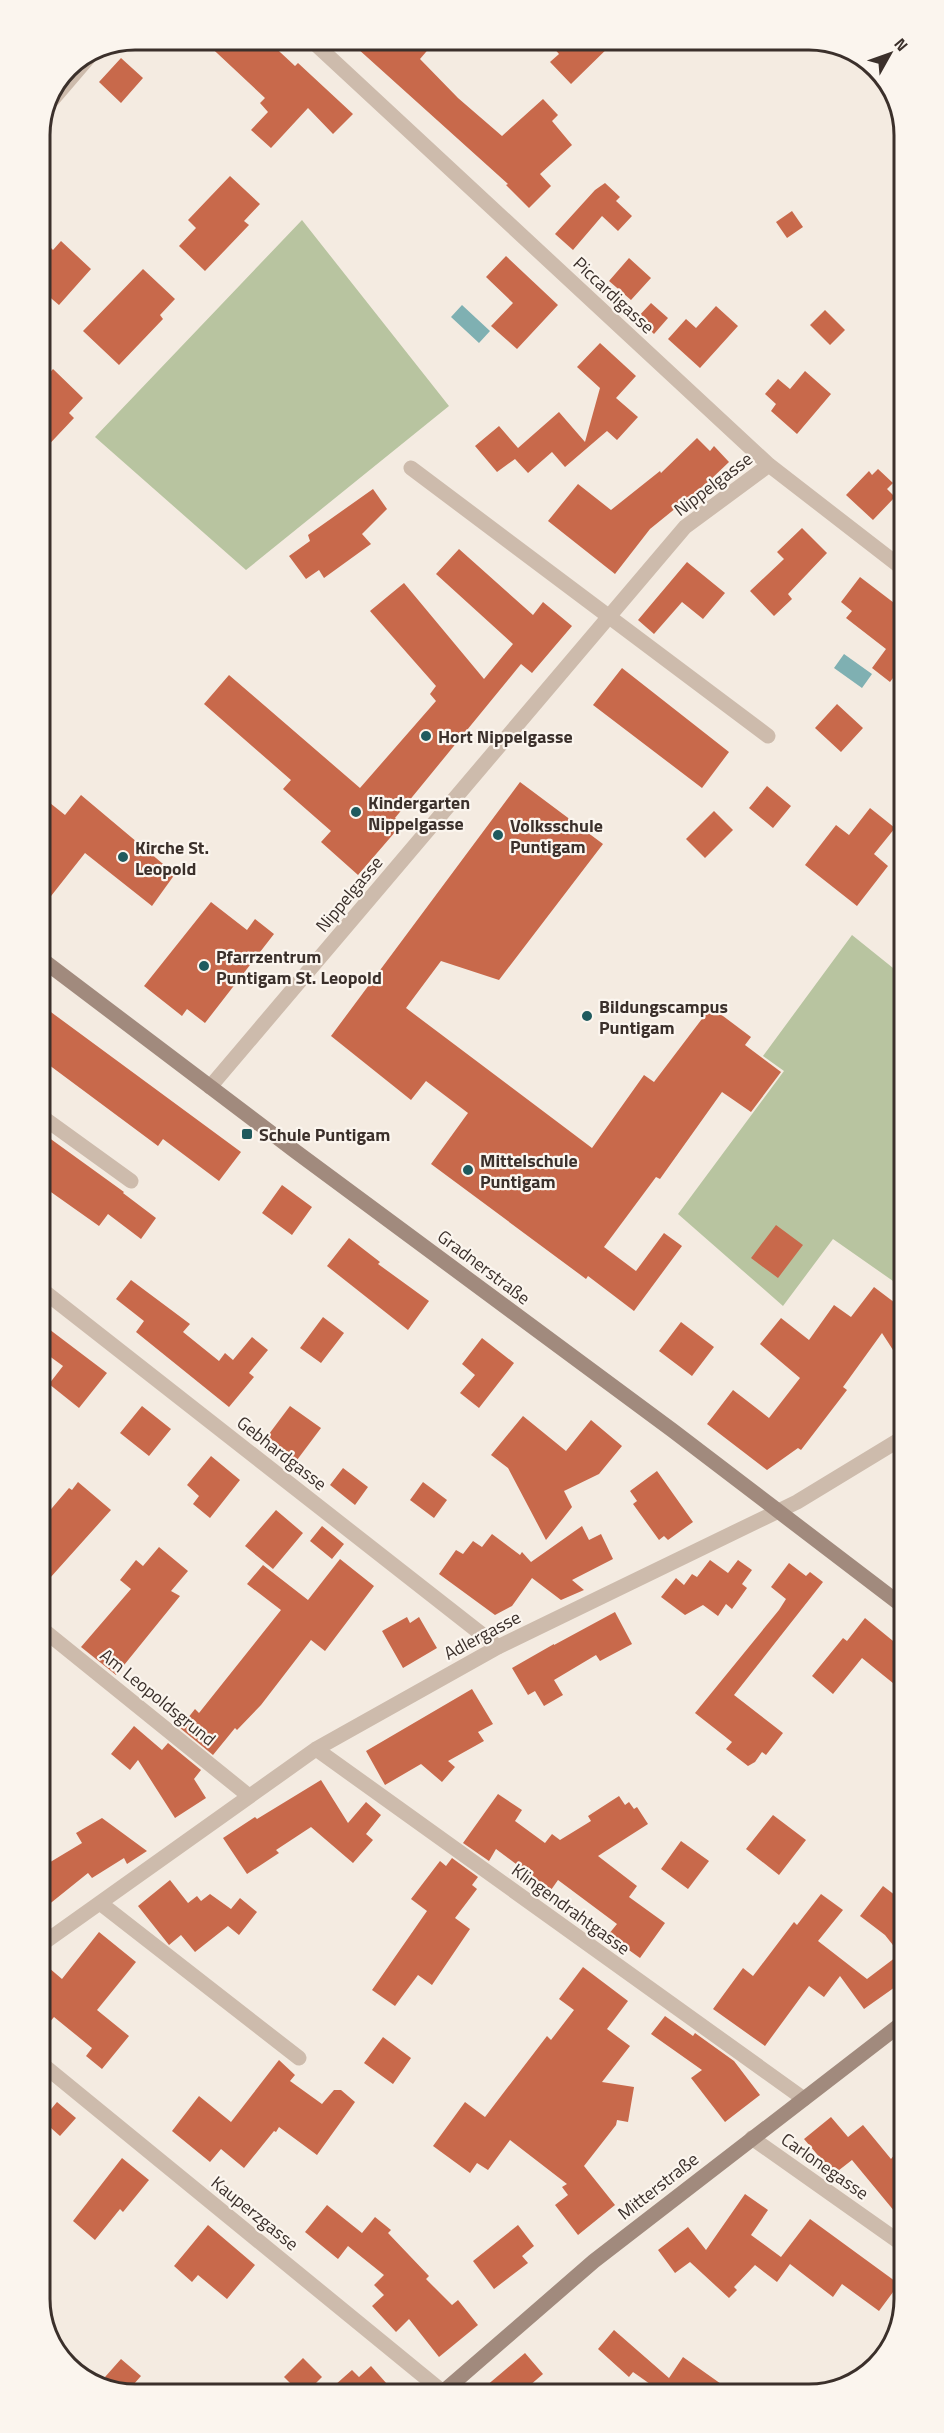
<svg xmlns="http://www.w3.org/2000/svg" width="944" height="2433" font-family="'Titillium Web',sans-serif">
<style>
.green{fill:#b8c4a0}
.water{fill:#7fb0b2}
.building{fill:#c8694b}
.lines{fill:none;stroke-linecap:round;stroke-linejoin:round}
.minor{stroke:#cdbbac;stroke-width:15}
.secondary{stroke:#a18a7d;stroke-width:15}
.poi-dot{fill:#1f5a5e;stroke:#fbf5ee;stroke-width:2}
.labels{text-anchor:middle;dominant-baseline:central;stroke-width:4.5;stroke-linejoin:round;paint-order:stroke}
.street-label{font-size:18px;fill:#3b302b;stroke:#fbf5ee}
.poi-label{font-size:18px;font-weight:bold;fill:#3b302b;stroke:#fbf5ee;text-anchor:start}
.rim{fill:none;stroke:#3b302b;stroke-width:3}
</style>
<rect width="100%" height="100%" fill="#f4ebe1"/>
<path class="green" d="M302 220 449 406 246 570 95 437Z
M852 935 903 976V1288L833 1239 783 1306 678 1214 784 1071 763 1056Z"/>
<path class="water" d="M462 305 490 331 479 343 451 317Z
M844 654 872 674 862 688 834 668Z"/>
<path class="building" d="M202 39H266L295 66 298 63 353 114 333 134 308 108 271 148 251 130 268 112 260 103 265 98Z
M347 39H437L420 59 458 98 502 136 543 99 558 115 552 121 572 145 540 174 551 186 529 208 506 185 508 184Z
M546 39H617L571 84 550 62 559 54Z
M121 58 143 78 121 103 99 82Z
M230 176 260 204 244 221 249 225 205 271 179 246 196 228 188 220Z
M605 183 620 197 616 201 632 216 618 231 602 216 573 250 555 234 595 190Z
M792 211 803 227 787 238 776 222Z
M61 241 91 269 59 305 39 288V256L49 246 53 250Z
M506 256 558 305 517 349 491 326 513 303 486 277Z
M629 258 651 278 631 300 609 281Z
M143 269 175 299 160 315 163 319 119 365 83 331Z
M651 303 668 318 654 334 637 318Z
M716 306 738 326 700 368 668 339 686 319 696 328Z
M825 310 845 330 830 345 810 325Z
M600 343 636 376 616 398 638 417 617 440 607 431 565 467 552 452 528 473 515 459 497 472 475 446 499 426 518 448 559 412 585 442 600 388 577 367Z
M53 369 83 398 69 413 74 418 40 454V384Z
M805 371 831 394 797 434 771 411 776 404 765 394 778 379 790 389Z
M697 438 710 451 714 446 729 462 708 482 650 529 615 574 548 521 578 484 611 510 660 471 661 473Z
M878 469 893 483 887 489 895 497 873 520 846 495 869 471 872 475Z
M373 489 387 509 362 534 371 544 324 578 319 570 306 579 289 556 310 541 308 535Z
M802 528 827 553 788 594 792 599 774 616 750 591 784 559 777 552Z
M459 549 533 615 543 602 572 626 532 673 521 664 395 818 402 824 358 875 321 842 331 831 283 789 291 780 204 704 229 675 360 788 436 701 430 694 436 686 370 611 404 583 484 679 513 644 436 574Z
M687 562 725 593 703 619 682 602 654 634 638 620Z
M860 577 902 609 903 665 890 682 872 668 886 649 846 618 852 611 841 602Z
M622 668 729 752 702 788 593 705Z
M837 704 863 728 841 752 815 728Z
M520 782 603 844 499 980 441 961 406 1008 592 1148 644 1075 654 1082 711 1007 751 1037 745 1045 781 1072 751 1112 722 1092 660 1179 656 1177 604 1247 636 1271 664 1233 682 1246 634 1311 588 1276 586 1279 431 1164 468 1113 426 1081 411 1100 331 1036Z
M767 786 791 806 773 828 749 808Z
M40 795 65 815 81 795 175 874 152 906 85 853 40 910Z
M870 808 895 828 874 854 888 866 857 906 805 865 836 825 849 835Z
M714 811 733 830 705 858 686 839Z
M211 902 247 930 255 919 274 934 205 1023 187 1009 182 1016 144 986Z
M40 1004 241 1152 219 1181 163 1139 158 1146 41 1059Z
M41 1132 124 1192 123 1193 156 1218 141 1239 108 1214 99 1226 41 1185Z
M282 1185 312 1207 292 1235 262 1213Z
M776 1225 803 1245 778 1278 751 1258Z
M349 1238 380 1262 378 1264 429 1301 408 1330 327 1266Z
M131 1280 190 1324 183 1332 219 1361 225 1353 233 1360 252 1337 268 1350 249 1373 254 1377 229 1407 136 1332 144 1321 116 1299Z
M874 1287 903 1309 904 1367 882 1333 843 1387 847 1390 801 1450 798 1448 767 1470 707 1424 733 1390 769 1418 800 1378 760 1344 781 1318 809 1340 834 1305 851 1317Z
M323 1317 344 1333 321 1363 300 1348Z
M681 1322 714 1347 692 1376 659 1351Z
M41 1323 107 1373 79 1408 49 1384 63 1366 41 1350Z
M482 1338 514 1363 479 1408 460 1393 475 1375 462 1364Z
M142 1406 171 1429 149 1456 120 1433Z
M290 1406 321 1428 297 1460 266 1438Z
M523 1416 566 1451 591 1420 622 1446 599 1474 564 1491 572 1507 546 1540 508 1468 491 1455Z
M211 1456 240 1480 210 1518 193 1504 199 1496 187 1485Z
M343 1468 368 1487 355 1505 330 1485Z
M657 1471 693 1522 668 1540 664 1536 659 1540 633 1504 637 1501 630 1491Z
M78 1482 111 1510 41 1588V1521L69 1488 72 1490Z
M423 1482 447 1500 434 1518 410 1500Z
M276 1510 303 1533 273 1569 245 1546Z
M322 1526 344 1544 332 1559 310 1541Z
M582 1526 589 1540 601 1534 613 1559 572 1580 584 1590 561 1600 532 1578 512 1606 495 1615 439 1574 456 1550 463 1554 473 1541 482 1547 492 1534 520 1555 522 1552 531 1562Z
M159 1547 188 1571 171 1591 180 1596 116 1675 81 1647 131 1589 120 1580 136 1560 143 1566Z
M340 1559 374 1586 325 1651 311 1640 261 1705 237 1730 235 1728 213 1755 180 1728 195 1709 199 1713 281 1610 247 1584 263 1565 308 1600Z
M710 1560 728 1573 738 1560 752 1570 742 1584 747 1588 732 1609 726 1604 718 1616 703 1605 685 1615 661 1597 676 1578 684 1585 692 1574 697 1577Z
M789 1563 806 1576 810 1572 823 1582 734 1695 783 1733 766 1755 762 1752 755 1762 748 1766 726 1749 732 1742 695 1713 779 1610 786 1599 771 1587Z
M615 1612 632 1644 600 1661 596 1655 554 1680 563 1695 544 1706 535 1691 528 1695 512 1668 554 1644V1645Z
M407 1617 410 1623 419 1617 437 1648 403 1668 382 1631Z
M865 1618 904 1650V1692L862 1658 833 1694 812 1676 843 1638 847 1641Z
M472 1689 493 1724 478 1732 484 1741 448 1761 455 1767 442 1782 421 1764 385 1785 366 1751Z
M134 1726 162 1750 168 1743 201 1770 194 1779 206 1798 175 1818 138 1760 130 1770 111 1754Z
M321 1780 348 1823 366 1802 381 1815 366 1834 373 1840 353 1863 311 1827 276 1850 279 1853 247 1874 223 1838 255 1817 257 1819Z
M498 1794 522 1810 515 1821 545 1843 552 1834 560 1840 591 1821 588 1816 619 1796 625 1805 629 1802 634 1809 637 1807 648 1824 598 1856 637 1886 629 1897 665 1923 640 1958 608 1935 617 1924 558 1880 551 1890 496 1849 489 1861 463 1843Z
M773 1815 806 1840 779 1875 746 1849Z
M102 1818 147 1851 127 1864 124 1858 92 1878 88 1873 42 1910V1867L82 1843 76 1833Z
M681 1841 709 1861 688 1889 661 1869Z
M452 1858 478 1877 472 1885 477 1889 455 1918 470 1929 432 1985 418 1975 395 2006 372 1990 427 1911 411 1899 440 1861 446 1866Z
M170 1880 188 1903 197 1896 201 1901 210 1894 231 1909 240 1898 257 1912 239 1935 228 1926 195 1952 181 1935 169 1945 138 1906Z
M883 1886 904 1902 905 1980 864 2009 840 1976 824 1997 809 1986 765 2046 713 2009 743 1968 753 1976 794 1922 797 1925 821 1894 843 1910 818 1941 867 1979 900 1954 885 1935 860 1916Z
M99 1932 136 1962 97 2010 129 2036 102 2069 86 2056 92 2048 54 2017 42 2031V1962L62 1979Z
M583 1967 628 2001 607 2029 630 2046 602 2082 634 2087 628 2122 617 2120 616 2125 584 2166 615 2205 578 2235 555 2205 568 2195 562 2187 567 2184 510 2140 488 2170 477 2163 470 2173 433 2146 465 2102 485 2117 547 2036 551 2040 574 2010 559 1999Z
M665 2016 693 2036 695 2033 734 2061 760 2095 725 2122 691 2078 702 2070 651 2034Z
M383 2037 411 2058 393 2084 364 2063Z
M279 2060 295 2075 290 2081 322 2104 334 2090H341L355 2102 317 2155 279 2127 276 2132 274 2131 244 2168 221 2149 210 2162 172 2131 199 2096 231 2122Z
M57 2102 76 2118 60 2136 42 2120Z
M831 2117 848 2137 863 2125 891 2159 905 2142V2194L895 2212 852 2160 834 2174 804 2139Z
M122 2158 149 2180 123 2212 120 2209 95 2240 73 2221Z
M745 2194 768 2210 751 2235 781 2257 810 2219 899 2284 879 2311 842 2284 833 2297 790 2264 777 2282 755 2265 734 2287 737 2290 729 2298 690 2262 675 2273 658 2250 688 2227 706 2250Z
M327 2205 362 2233 375 2217 391 2230 388 2233 429 2276 426 2279 452 2305 458 2300 478 2325 439 2357 409 2319 396 2332 372 2306 384 2295 374 2285 384 2275 348 2246 338 2259 305 2232Z
M208 2225 255 2265 227 2299 198 2275 192 2282 174 2266Z
M518 2225 534 2246 522 2256 528 2263 494 2289 473 2261Z
M614 2330 669 2378 683 2357 731 2391H660L633 2372 629 2377 598 2349Z
M525 2353 543 2374 522 2392H479Z
M303 2358 322 2377 306 2393H300L284 2377Z
M121 2359 141 2376 126 2393 105 2377Z
M371 2366 395 2393H326L352 2370 359 2377Z"/>
<g class="lines">
<path class="minor" d="M310 39 769 465 902 568
M52 100 88 58
M411 468 768 736
M210 1087 685 527 769 465
M41 1116 131 1181
M41 1289 498 1647
M41 1628 249 1796
M316 1749 804 2099
M100 1903 299 2058
M42 1944 316 1749 498 1647 797 1502 904 1437
M42 2064 443 2392
M752 2138 905 2246"/>
<path class="secondary" d="M40 958 295 1151 672 1430 904 1607
M443 2392 594 2261 905 2021"/>
</g>
<g class="poi-dot">
<circle cx="426" cy="736" r="6"/>
<circle cx="356" cy="812" r="6"/>
<circle cx="498" cy="835" r="6"/>
<circle cx="123" cy="857" r="6"/>
<circle cx="204" cy="966" r="6"/>
<circle cx="587" cy="1016" r="6"/>
<rect x="241" y="1128" width="12" height="12" rx="3"/>
<circle cx="468" cy="1170" r="6"/>
</g>
<g class="labels">
<g class="street-label">
<text transform="translate(614 295) rotate(43)">Piccardigasse</text>
<text transform="translate(713 484) rotate(-37)">Nippelgasse</text>
<text transform="translate(349 894) rotate(-50)">Nippelgasse</text>
<text transform="translate(484 1267) rotate(37)">Gradnerstraße</text>
<text transform="translate(282 1453) rotate(38)">Gebhardgasse</text>
<text transform="translate(482 1635) rotate(-28)">Adlergasse</text>
<text transform="translate(158 1697) rotate(39)">Am Leopoldsgrund</text>
<text transform="translate(571 1909) rotate(36)">Klingendrahtgasse</text>
<text transform="translate(825 2166) rotate(35)">Carlonegasse</text>
<text transform="translate(658 2186) rotate(-38)">Mitterstraße</text>
<text transform="translate(255 2213) rotate(39)">Kauperzgasse</text>
</g>
<g class="poi-label">
<text x="438" y="736">Hort Nippelgasse</text>
<text x="368" y="802">Kindergarten<tspan x="368" dy="21">Nippelgasse</tspan></text>
<text x="510" y="825">Volksschule<tspan x="510" dy="21">Puntigam</tspan></text>
<text x="135" y="847">Kirche St.<tspan x="135" dy="21">Leopold</tspan></text>
<text x="216" y="956">Pfarrzentrum<tspan x="216" dy="21">Puntigam St. Leopold</tspan></text>
<text x="599" y="1006">Bildungscampus<tspan x="599" dy="21">Puntigam</tspan></text>
<text x="259" y="1134">Schule Puntigam</text>
<text x="480" y="1160">Mittelschule<tspan x="480" dy="21">Puntigam</tspan></text>
</g>
</g>
<path d="M0 0H944V2433H0ZM135 50H809A85 85 0 0 1 894 135V2299A85 85 0 0 1 809 2384H135A85 85 0 0 1 50 2299V135A85 85 0 0 1 135 50Z" fill="#fbf5ee" fill-rule="evenodd"/>
<path class="rim" d="M135 50H809A85 85 0 0 1 894 135V2299A85 85 0 0 1 809 2384H135A85 85 0 0 1 50 2299V135A85 85 0 0 1 135 50Z"/>
<g transform="translate(890 54) rotate(50)" stroke="#fbf5ee" stroke-width="4.5" paint-order="stroke">
<path d="M0-4.5L10 22L0 15L-10 22Z" fill="#3b302b"/>
<text y="-9" font-size="16" font-weight="bold" text-anchor="middle" fill="#3b302b">N</text>
</g>
</svg>
